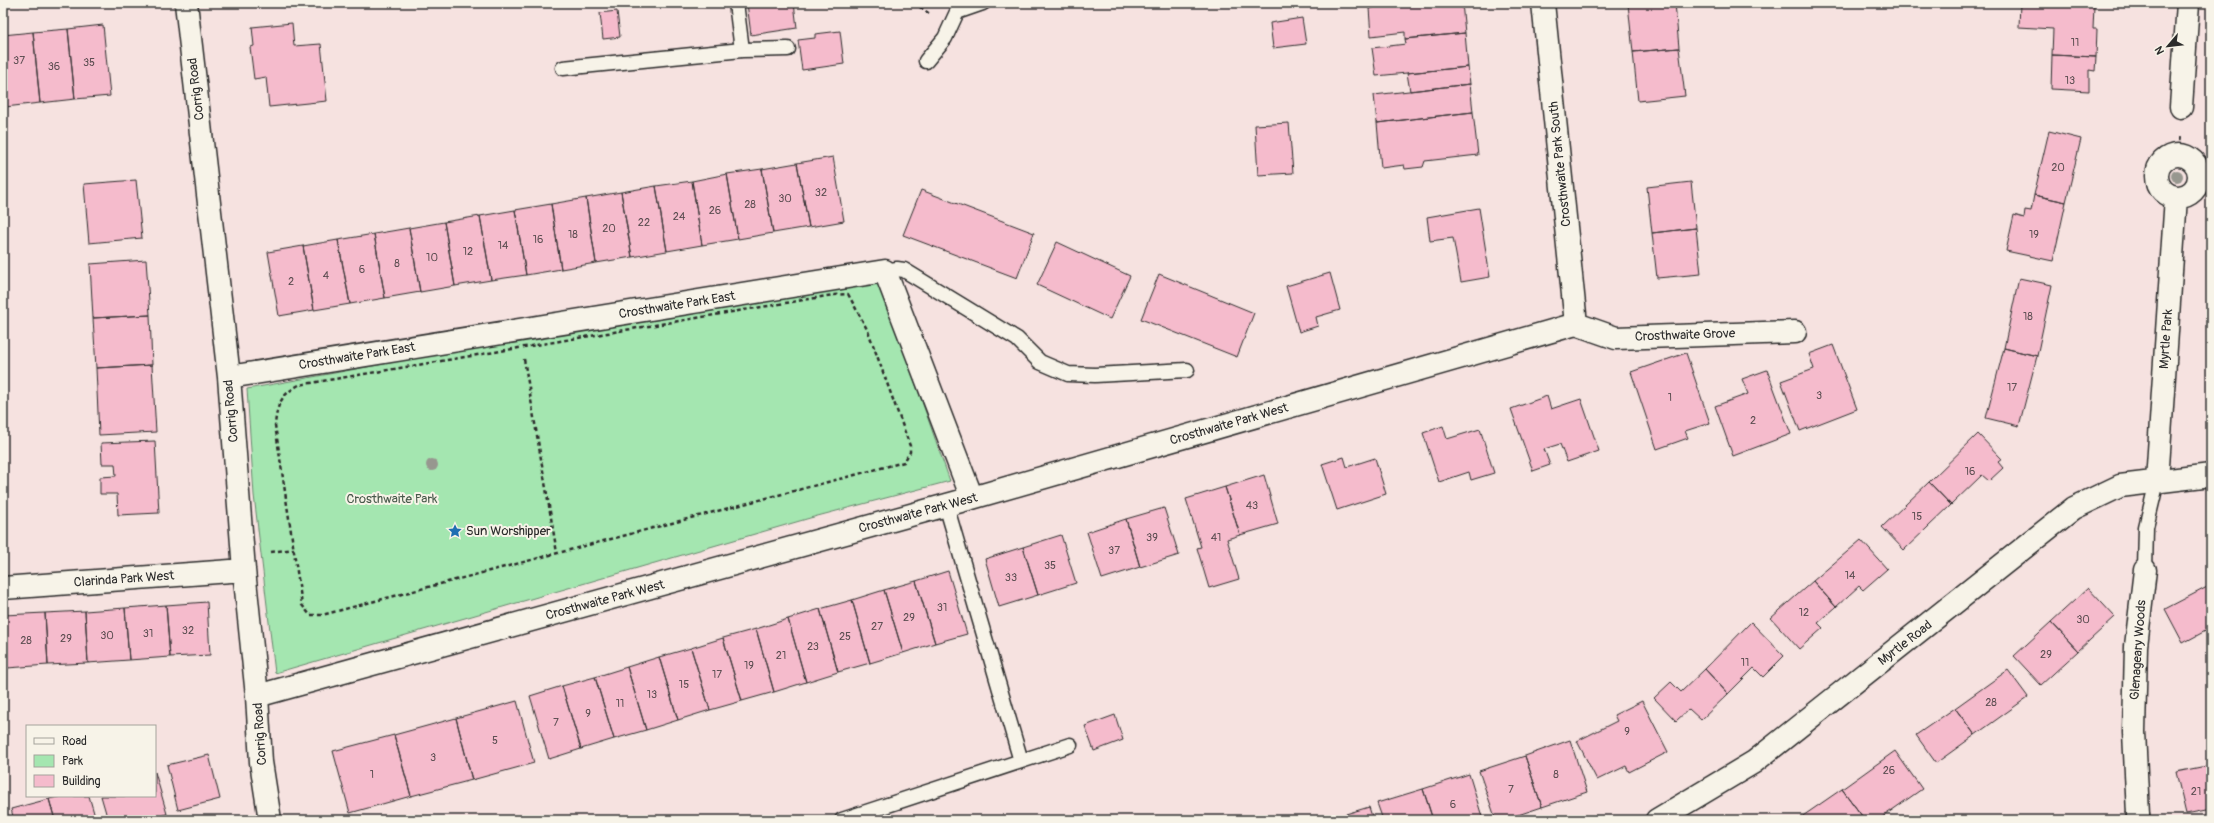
<svg xmlns="http://www.w3.org/2000/svg" width="2214" height="823" font-family="Pangolin,sans-serif">
<style>
.green{fill:#a4e6b0;stroke:#68886e}
.building{fill:#f5bbcc;stroke:#2b2b2b}
.lines{fill:none;stroke-linecap:round;stroke-linejoin:round}
.service-casing{stroke:#2b2b2b;stroke-width:17}
.pedestrian-casing{stroke:#2b2b2b;stroke-width:25}
.minor-casing{stroke:#2b2b2b;stroke-width:25}
.path{stroke:#2b2b2b;stroke-width:2.5;stroke-dasharray:4 3;stroke-linecap:butt}
.service{stroke:#f7f3e8;stroke-width:14}
.pedestrian{stroke:#f7f3e8;stroke-width:22}
.minor{stroke:#f7f3e8;stroke-width:22}
.tree{fill:#97978f}
.labels{text-anchor:middle;dominant-baseline:central;stroke-width:4;stroke-linejoin:round;paint-order:stroke}
.number-label{font-size:11px;fill:#5e4f53}
.street-label{font-size:13px;fill:#2b2b2b;stroke:#f7f3e8}
.park-label{font-size:13px;fill:#495a4c;stroke:#f7f3e8}
.poi-label{font-size:13px;fill:#2b2b2b;stroke:#f7f3e8;text-anchor:start}
</style>
<rect width="100%" height="100%" fill="#f6e2e0"/>
<filter id="ink" filterUnits="userSpaceOnUse"><feTurbulence type="fractalNoise" baseFrequency=".025" numOctaves="2"/><feDisplacementMap in="SourceGraphic" scale="8" xChannelSelector="R" yChannelSelector="G"/><feConvolveMatrix kernelMatrix="1 2 1 2 8 2 1 2 1" color-interpolation-filters="sRGB"/></filter>
<g filter="url(#ink)">
<path class="green" d="M880 283 950 481 810 518 275 673 254 495 247 389 509 341Z"/>
<path class="building" d="M747 3H794L797 28 751 35Z
M1368 3H1424L1369 8Z
M1424 3H1462L1465 33 1405 39V32L1371 36 1369 8Z
M1638 3H1675L1679 48 1633 52 1628 4Z
M2020 3 2094 6 2093 29H2097L2096 57 2052 55 2053 29 2019 27Z
M617 11 620 37 603 39 600 13Z
M1302 18 1306 44 1273 48 1270 23Z
M292 23 294 46 321 44 327 101 269 107 266 77 254 79 250 47 254 46 252 27Z
M103 25 110 96 75 99 68 29Z
M68 29 75 99 40 103 33 32Z
M840 31 844 64 802 70 798 40 815 38V34Z
M33 32 40 103 5 107 3 35Z
M1465 33 1468 67 1376 76 1372 48 1406 44 1405 39Z
M1679 48 1685 96 1638 101 1633 52Z
M2052 55 2096 57 2095 71 2089 70V91L2051 89Z
M1468 67 1470 84 1410 91 1407 73Z
M1470 84 1473 112 1377 123 1374 95Z
M1473 112 1478 155 1425 161 1423 167 1405 169 1404 165 1381 168 1377 123Z
M1289 123 1293 173 1258 175 1255 125Z
M2049 131 2081 139 2066 202 2034 195Z
M833 157 844 221 809 227 797 163Z
M797 163 809 227 773 233 762 169Z
M762 169 773 233 738 239 727 174Z
M727 174 738 239 702 245 692 181Z
M136 180 142 238 89 243 84 184Z
M692 181 702 245 667 251 656 186Z
M1691 182 1696 228 1652 233 1647 187Z
M656 186 667 251 632 257 621 192Z
M921 190 1034 233 1017 278 903 235Z
M621 192 632 257 596 263 586 198Z
M2034 195 2066 202 2053 261 2006 251 2014 215 2024 218 2025 210 2031 211Z
M586 198 596 263 561 269 551 204Z
M551 204 561 269 526 275 515 210Z
M1479 208 1490 277 1461 282 1453 238 1430 241 1427 217Z
M515 210 526 275 491 280 480 216Z
M480 216 491 280 455 286 444 222Z
M444 222 455 286 420 292 409 228Z
M409 228 420 292 385 298 374 234Z
M1696 228 1701 274 1657 278 1652 233Z
M374 234 385 298 350 304 338 240Z
M338 240 350 304 314 310 303 246Z
M1057 242 1130 276 1110 319 1037 285Z
M303 246 314 310 279 316 268 252Z
M146 260 150 315 93 318 90 264Z
M1330 273 1340 310 1316 317 1318 326 1299 332 1286 286Z
M1159 274 1254 313 1237 357 1141 319Z
M2019 278 2052 285 2037 356 2004 348Z
M150 315 152 365 96 368 93 318Z
M1833 345 1857 409 1800 431 1781 381 1814 369 1809 354Z
M2004 348 2037 356 2019 426 1986 418Z
M1686 353 1710 423 1685 431 1688 438 1657 449 1631 372Z
M152 365 156 432 99 435 96 368Z
M1767 370 1791 434 1733 456 1715 406 1748 394 1742 379Z
M1547 396 1551 409 1581 399 1599 451 1567 462 1560 444 1544 449 1550 465 1533 471 1511 409Z
M1443 426 1447 439 1480 429 1494 473 1471 480 1469 472 1439 482 1423 433Z
M1978 434 2002 459 1998 462 2003 468 1989 481 1982 475 1951 505 1929 482Z
M155 441 159 513 118 515 117 494H100V477L116 476 115 464H102L101 443Z
M1344 457 1347 467 1375 458 1386 494 1337 510 1322 464Z
M1264 475 1278 524 1240 535 1225 487Z
M1929 482 1951 505 1904 550 1882 527Z
M1225 487 1240 535 1227 539 1239 579 1209 588 1197 548 1201 547 1186 499Z
M1164 508 1179 555 1140 567 1126 519Z
M1126 519 1140 567 1102 579 1087 532Z
M1061 535 1076 583 1038 595 1023 547Z
M1861 540 1887 569 1863 590 1859 586 1836 607 1813 581Z
M1023 547 1038 595 999 607 985 559Z
M948 571 967 634 935 643 916 581Z
M916 581 935 643 903 653 884 590Z
M1813 581 1836 607 1818 623 1823 628 1799 649 1771 618Z
M2211 585V628L2183 643 2165 609Z
M2088 588 2115 617 2078 651 2051 622Z
M884 590 903 653 870 663 852 600Z
M852 600 870 663 838 672 820 609Z
M207 602 210 655 170 657 166 605Z
M166 605 170 657 129 660 125 608Z
M125 608 129 660 88 663 85 611Z
M820 609 838 672 806 682 788 619Z
M85 611 88 663 48 665 45 613Z
M45 613 48 665 7 668 4 615Z
M3 615 7 668H3Z
M788 619 806 682 774 692 756 629Z
M1751 622 1784 656 1763 677 1754 668 1728 694 1705 669Z
M2051 622 2078 651 2041 685 2014 656Z
M756 629 774 692 742 701 723 638Z
M723 638 742 701 710 710 691 648Z
M691 648 710 710 678 720 659 657Z
M659 657 678 720 646 730 627 667Z
M627 667 646 730 614 739 595 677Z
M1705 669 1728 694 1701 720 1689 709 1676 721 1654 698 1671 682 1681 692Z
M2008 670 2028 697 1975 735 1955 708Z
M595 677 614 739 581 749 562 686Z
M562 686 581 749 549 759 530 696Z
M517 701 534 763 472 780 456 718Z
M1642 701 1668 752 1629 772 1626 766 1597 780 1577 741 1617 721 1614 715Z
M1955 708 1975 735 1936 763 1916 735Z
M1115 715 1123 740 1094 751 1085 726Z
M456 718 472 780 411 796 394 735Z
M394 735 411 796 350 813 333 751Z
M1570 740 1587 792 1542 807 1525 756Z
M1895 751 1922 789 1878 820H1865L1842 789Z
M209 755 220 799 178 810 167 765Z
M1525 756 1542 807 1503 820H1496L1479 771Z
M2211 765V809L2186 814 2176 772Z
M155 772 167 814 145 820H108L101 796H155Z
M1469 774 1483 820H1433L1423 789Z
M1423 789 1433 820H1383L1377 803Z
M1842 789 1865 820H1797Z
M62 796H89L96 820H55L49 799Z
M49 799 55 820H14L11 809Z
M1369 807 1373 820H1326Z"/>
<g class="lines">
<defs>
<path id="service" d="M736 3 742 50
M926 61 945 38 957 12 983 3
M563 68 742 50 788 49
M885 271 897 269 904 270 1017 339 1040 362 1068 374 1095 375 1187 370
M946 505 1021 761
M2145 570 2146 527 2157 481
M842 820 1070 745"/>
<path id="pedestrian" d="M2138 814 2134 732 2136 646 2145 570"/>
<path id="minor" d="M186 3 229 377 244 570 257 696 261 762 270 820
M1543 3 1576 324
M2181 107 2188 3
M2157 176a21 21 0 1 1 42 0a21 21 0 1 1-42 0Z
M1576 324 1616 338 1795 332
M229 377 885 271 972 498
M2157 481 2176 197
M3 588 244 570
M257 696 972 498 1576 324
M1657 820 1754 762 2074 508 2120 486 2211 475
M2138 820V814"/>
</defs>
<use href="#service" class="service-casing"/>
<use href="#pedestrian" class="pedestrian-casing"/>
<use href="#minor" class="minor-casing"/>
<path class="path" d="M914 3 930 14
M2178 155 2180 135
M848 294 868 331 910 446V452L904 462 322 615H310L302 605 275 425C277 404 281 395 299 385L833 295Z
M524 359 557 553
M271 552 294 549"/>
<use href="#service" class="service"/>
<use href="#pedestrian" class="pedestrian"/>
<use href="#minor" class="minor"/>
</g>
<g class="tree">
<circle cx="2177" cy="176" r="6"/>
<circle cx="432" cy="465" r="6"/>
</g>
</g>
<defs>
<symbol id="sight-bare" viewBox="-9 -9 18 18"><path d="M0-6L1.8-2.2L6-1.7L2.9 1.2L3.7 5.4L0 3.3L-3.7 5.4L-2.9 1.2L-6-1.7L-1.8-2.2Z" fill="#1f6fb2" stroke="#f7f3e8" stroke-width="2.5" paint-order="stroke"/></symbol>
</defs>
<g fill-rule="evenodd">
<use href="#sight-bare" x="445" y="521" width="20" height="20"/>
</g>
<g class="labels">
<g class="number-label">
<text x="2075" y="42">11</text>
<text x="19" y="60">37</text>
<text x="89" y="62">35</text>
<text x="54" y="66">36</text>
<text x="2070" y="80">13</text>
<text x="2058" y="167">20</text>
<text x="821" y="192">32</text>
<text x="785" y="198">30</text>
<text x="750" y="204">28</text>
<text x="715" y="210">26</text>
<text x="679" y="216">24</text>
<text x="644" y="222">22</text>
<text x="609" y="228">20</text>
<text x="573" y="234">18</text>
<text x="2034" y="234">19</text>
<text x="538" y="239">16</text>
<text x="503" y="245">14</text>
<text x="468" y="251">12</text>
<text x="432" y="257">10</text>
<text x="397" y="263">8</text>
<text x="362" y="269">6</text>
<text x="326" y="275">4</text>
<text x="291" y="281">2</text>
<text x="2028" y="316">18</text>
<text x="2012" y="387">17</text>
<text x="1819" y="395">3</text>
<text x="1670" y="397">1</text>
<text x="1753" y="420">2</text>
<text x="1970" y="471">16</text>
<text x="1252" y="505">43</text>
<text x="1917" y="516">15</text>
<text x="1152" y="537">39</text>
<text x="1216" y="537">41</text>
<text x="1114" y="550">37</text>
<text x="1050" y="565">35</text>
<text x="1850" y="575">14</text>
<text x="1011" y="577">33</text>
<text x="942" y="607">31</text>
<text x="1804" y="612">12</text>
<text x="909" y="617">29</text>
<text x="2083" y="619">30</text>
<text x="877" y="626">27</text>
<text x="188" y="630">32</text>
<text x="148" y="633">31</text>
<text x="107" y="635">30</text>
<text x="845" y="636">25</text>
<text x="66" y="638">29</text>
<text x="26" y="640">28</text>
<text x="813" y="646">23</text>
<text x="2046" y="654">29</text>
<text x="781" y="655">21</text>
<text x="1745" y="662">11</text>
<text x="749" y="665">19</text>
<text x="717" y="674">17</text>
<text x="684" y="684">15</text>
<text x="652" y="694">13</text>
<text x="1991" y="702">28</text>
<text x="620" y="703">11</text>
<text x="588" y="713">9</text>
<text x="556" y="722">7</text>
<text x="1627" y="731">9</text>
<text x="495" y="740">5</text>
<text x="433" y="757">3</text>
<text x="1889" y="770">26</text>
<text x="372" y="774">1</text>
<text x="1556" y="774">8</text>
<text x="1511" y="789">7</text>
<text x="2196" y="791">21</text>
<text x="1453" y="804">6</text>
</g>
<g class="street-label">
<text transform="translate(196 89) rotate(-97)">Corrig Road</text>
<text transform="translate(1560 164) rotate(-96)">Crosthwaite Park South</text>
<text transform="translate(677 305) rotate(-9)">Crosthwaite Park East</text>
<text transform="translate(1685 335) rotate(-2)">Crosthwaite Grove</text>
<text transform="translate(2166 339) rotate(-86)">Myrtle Park</text>
<text transform="translate(357 356) rotate(-9)">Crosthwaite Park East</text>
<text transform="translate(231 411) rotate(-95)">Corrig Road</text>
<text transform="translate(1229 424) rotate(-16)">Crosthwaite Park West</text>
<text transform="translate(918 513) rotate(-15)">Crosthwaite Park West</text>
<text transform="translate(124 579) rotate(-4)">Clarinda Park West</text>
<text transform="translate(605 600) rotate(-15)">Crosthwaite Park West</text>
<text transform="translate(1905 643) rotate(-38)">Myrtle Road</text>
<text transform="translate(2138 650) rotate(-86)">Glenageary Woods</text>
<text transform="translate(260 734) rotate(-94)">Corrig Road</text>
</g>
<g class="park-label">
<text x="392" y="499">Crosthwaite Park</text>
</g>
<g class="poi-label">
<text x="466" y="531">Sun Worshipper</text>
</g>
</g>
<rect width="2214" height="823" fill="none" stroke="#f7f3e8" stroke-width="16"/>
<rect x="8" y="8" width="2198" height="807" fill="none" stroke="#2b2b2b" stroke-width="1.5" filter="url(#ink)"/>
<rect x="26" y="725" width="130" height="72" fill="#f7f3e8" stroke="#a5a39c"/>
<rect x="34" y="738" width="20" height="6" fill="#f7f3e8" stroke="#a5a39c"/>
<text x="62" y="745" font-size="12" fill="#2b2b2b">Road</text>
<rect x="34" y="755" width="20" height="12" fill="#a4e6b0" stroke="#a5a39c"/>
<text x="62" y="765" font-size="12" fill="#2b2b2b">Park</text>
<rect x="34" y="775" width="20" height="12" fill="#f5bbcc" stroke="#a5a39c"/>
<text x="62" y="785" font-size="12" fill="#2b2b2b">Building</text>
<g transform="translate(2168 46) rotate(242)" stroke="#f7f3e8" stroke-width="3" paint-order="stroke">
<path d="M0-3L7 15L0 10L-7 15Z" fill="#2b2b2b"/>
<text y="-6" font-size="11" font-weight="bold" text-anchor="middle" fill="#2b2b2b">N</text>
</g>
</svg>
